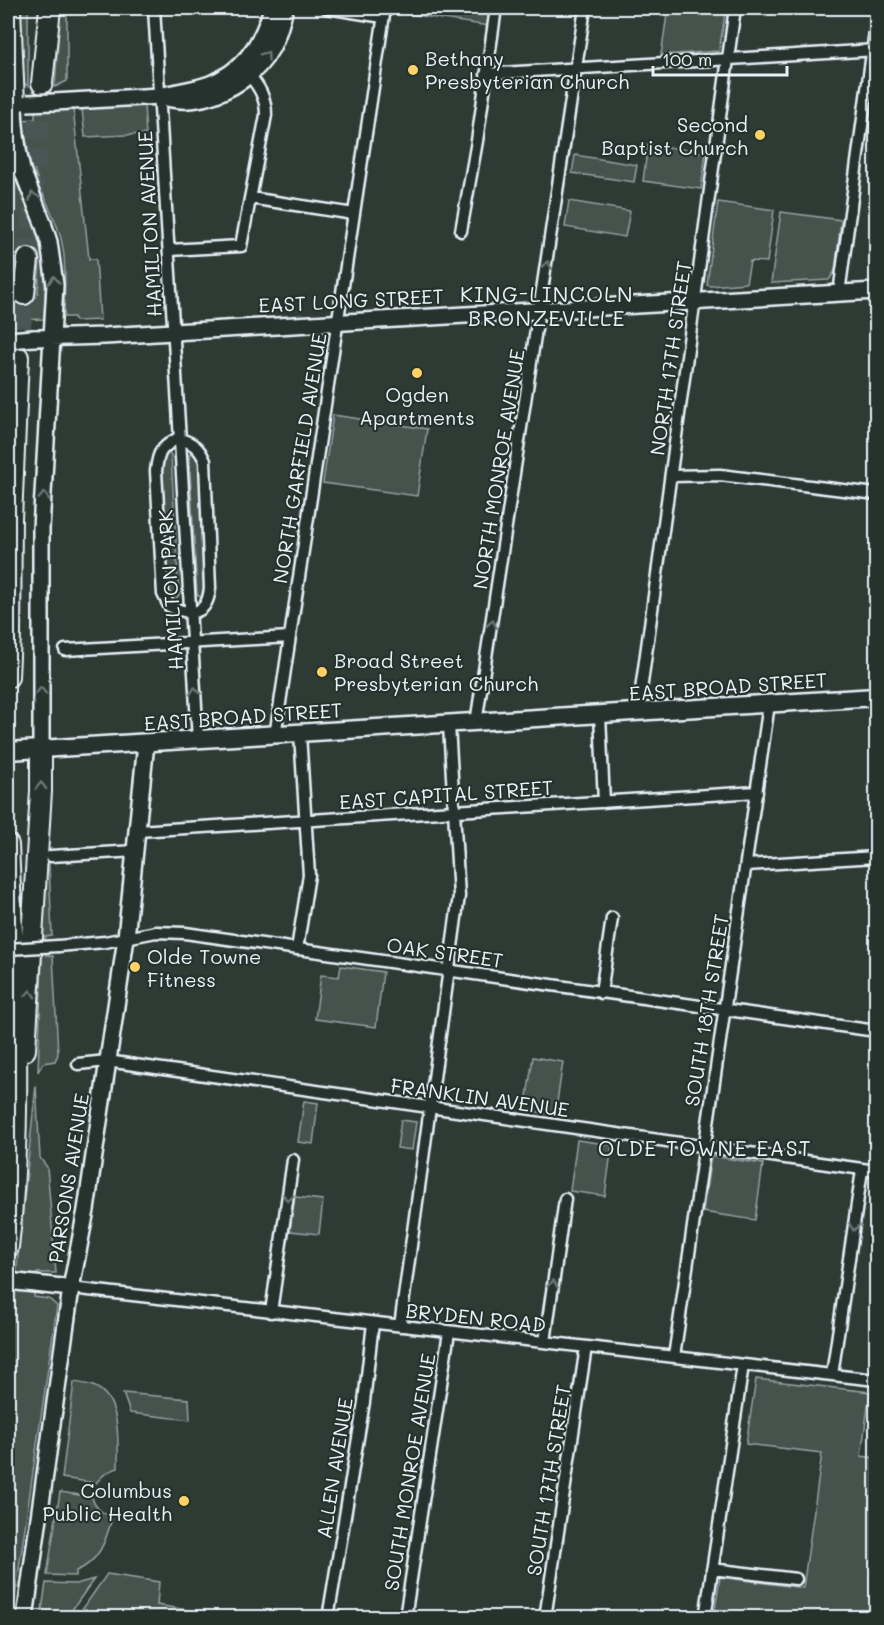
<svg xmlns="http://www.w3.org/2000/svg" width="884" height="1625" font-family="Mali,sans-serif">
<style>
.green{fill:#45524e;stroke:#96a2a3;stroke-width:1.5;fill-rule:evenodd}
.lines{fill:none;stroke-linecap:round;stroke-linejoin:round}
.highway-tunnel{stroke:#4a5652;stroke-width:20;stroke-dasharray:20 10;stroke-linecap:butt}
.street-casing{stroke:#e8f1f8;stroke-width:15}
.secondary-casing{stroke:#e8f1f8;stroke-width:20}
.primary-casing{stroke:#e8f1f8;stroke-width:21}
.highway-casing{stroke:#e8f1f8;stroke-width:24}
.street{stroke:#26332d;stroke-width:10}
.secondary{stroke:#26332d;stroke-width:15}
.primary{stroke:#26332d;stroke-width:16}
.highway{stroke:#26332d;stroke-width:20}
.street-bridge-casing{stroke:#e8f1f8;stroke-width:15;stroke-linecap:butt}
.secondary-bridge-casing{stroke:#e8f1f8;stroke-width:20;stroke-linecap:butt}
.street-bridge{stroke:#26332d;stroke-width:10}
.secondary-bridge{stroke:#26332d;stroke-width:15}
.oneway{stroke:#6a7674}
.poi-dot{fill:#ffd166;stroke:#26332d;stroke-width:2}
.labels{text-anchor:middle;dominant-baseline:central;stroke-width:4.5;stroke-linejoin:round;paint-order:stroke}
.poi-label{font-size:20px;fill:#e8f1f8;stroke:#26332d;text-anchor:start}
.street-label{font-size:20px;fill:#e8f1f8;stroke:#26332d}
.neighbourhood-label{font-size:21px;letter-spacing:1.5px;fill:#e8f1f8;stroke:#26332d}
</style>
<rect width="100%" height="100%" fill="#2e3b35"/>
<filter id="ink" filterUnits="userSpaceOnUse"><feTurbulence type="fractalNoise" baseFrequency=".0167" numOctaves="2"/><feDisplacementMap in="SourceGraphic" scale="12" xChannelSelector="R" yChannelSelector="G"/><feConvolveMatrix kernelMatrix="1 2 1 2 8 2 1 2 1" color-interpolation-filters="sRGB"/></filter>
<g filter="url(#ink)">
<path class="green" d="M20 8H28V86L24 83 22 77Z
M60 8H67V81L55 87Z
M395 8H492L489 26 394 12Z
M668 8H726L719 51 661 55Z
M144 106 146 134 85 137 82 109Z
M73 108 89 259H96L100 320 75 321 74 317H64C64 293 67 267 62 243 59 226 50 211 44 195 33 171 26 146 23 120L35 119V111Z
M8 142C12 176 29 204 38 235 47 263 46 290 44 319L8 320ZM15 258 40 260 38 293 13 294Z
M648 144 706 153 701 189 643 181Z
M575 155 637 165 634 182 572 173Z
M569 201 630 211 625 237 565 227Z
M718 202 774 210 767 262 750 261 746 283 710 286 707 285Z
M781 212 841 220 835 271 829 280 771 283Z
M333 415 427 429 417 496 323 483Z
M193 450 199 460 207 591 201 598 197 594 189 455Z
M165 451 168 452 171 455 179 595 175 600 172 599 169 593 161 461Z
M47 818 52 936 45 937 46 955 53 956 58 1054 55 1061 43 1063 38 1072Z
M341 966 383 972 376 1027 315 1019 321 975 339 977Z
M533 1057 563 1062 555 1115 525 1110Z
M36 1085 40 1158 47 1167 56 1273H37L34 1297 49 1299 57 1306 12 1617 8 1618V1352Z
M304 1101 318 1103 313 1144 298 1142Z
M401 1120 416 1122 412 1150 397 1148Z
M577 1140 612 1145 605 1196 570 1191Z
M711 1156 763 1164 755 1220 703 1212Z
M295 1197 323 1200 319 1234 290 1231Z
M756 1379 870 1392 861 1456 876 1458V1584L872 1617H714L720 1577 803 1588 822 1453 746 1444Z
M74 1382C80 1383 87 1384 93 1386 122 1397 118 1443 118 1468 108 1470 102 1476 96 1483L62 1478Z
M123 1393 189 1399 190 1420 130 1413Z
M60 1492 92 1497C94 1508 103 1513 112 1518 106 1541 99 1562 76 1571V1576L47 1575Z
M107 1574 159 1582 157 1605 231 1617H77Z
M94 1579 67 1617H41L46 1583 76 1584Z"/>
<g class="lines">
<path class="highway-tunnel" d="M28 259 42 83
M18 357 24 294"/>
<defs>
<path id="street" d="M154 8 198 740
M327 8 383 17
M486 74 876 50
M250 198 354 214
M461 231 477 141 496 8
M169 250 241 246 266 115C266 98 259 86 248 74
M839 293 876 24
M178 438C193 443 199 447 205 461L210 588C207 616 191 616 169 606L163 594 156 471C158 451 161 448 178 438Z
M672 476 720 475 876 494
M65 650 290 637
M638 712 735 8
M600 715 604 802
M476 723 585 8
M275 736 385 8
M138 831 757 792
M51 856 136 851
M746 865 876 857
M58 946 105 942 156 932 185 933 876 1031
M297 949 309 875 300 734
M601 993 612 918
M78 1064 107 1061 876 1171
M71 1288 876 1380
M271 1312 293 1160
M400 1326 459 896 449 725
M545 1342 565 1199
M674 1357 769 704
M832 1375 862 1170
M712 1569 796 1579
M329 1616 342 1618
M328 1618 364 1402 373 1323
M405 1618 449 1332
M545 1618 586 1347
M705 1618 743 1365"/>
<path id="secondary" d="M160 96C201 110 251 85 272 47 278 35 282 21 285 8
M54 102 160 96C177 91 194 90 210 84 244 71 263 41 272 8
M14 104C14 128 17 147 22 170
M34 338 105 336 876 291
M41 750V529L55 285 49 242 43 223
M8 1281 71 1288
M25 1618 71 1288 86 1210 126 938 146 743"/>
<path id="primary" d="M8 751 876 697"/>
<path id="highway" d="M10 8 14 104
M42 83 50 8
M24 294 28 259
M8 677 10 635 11 519 18 357
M8 845C14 979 23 1113 8 1247
M25 1050 41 791V750"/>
</defs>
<use href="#street" class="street-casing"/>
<use href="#secondary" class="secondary-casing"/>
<use href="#primary" class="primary-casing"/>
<use href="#highway" class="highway-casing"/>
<use href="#street" class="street"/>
<use href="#secondary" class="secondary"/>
<use href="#primary" class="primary"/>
<use href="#highway" class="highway"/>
<defs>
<path id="street-bridge" d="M8 949 58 946"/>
<path id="secondary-bridge" d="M27 103 54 102
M22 170 43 223
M8 340 34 338"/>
</defs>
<use href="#street-bridge" class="street-bridge-casing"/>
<use href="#secondary-bridge" class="secondary-bridge-casing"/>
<use href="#street-bridge" class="street-bridge"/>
<use href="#secondary-bridge" class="secondary-bridge"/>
</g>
<defs><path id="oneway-chevron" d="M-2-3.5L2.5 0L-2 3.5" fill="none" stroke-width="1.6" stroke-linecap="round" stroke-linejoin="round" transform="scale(1.5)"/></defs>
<g class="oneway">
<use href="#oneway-chevron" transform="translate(266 55) rotate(-54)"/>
<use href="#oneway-chevron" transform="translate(33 196) rotate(-112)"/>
<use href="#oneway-chevron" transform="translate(547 265) rotate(-81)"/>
<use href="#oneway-chevron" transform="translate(54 280) rotate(-93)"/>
<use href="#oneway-chevron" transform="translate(44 496) rotate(-87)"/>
<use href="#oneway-chevron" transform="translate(492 624) rotate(-81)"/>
<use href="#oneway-chevron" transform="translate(41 691) rotate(-90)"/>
<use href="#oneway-chevron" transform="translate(195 691) rotate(-93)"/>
<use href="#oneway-chevron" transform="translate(41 786) rotate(-89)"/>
<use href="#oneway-chevron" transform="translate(30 994) rotate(-87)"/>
<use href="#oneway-chevron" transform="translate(288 1198) rotate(98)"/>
<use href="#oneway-chevron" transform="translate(854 1227) rotate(99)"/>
<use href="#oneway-chevron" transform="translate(553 1284) rotate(-82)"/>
</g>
</g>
<g class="poi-dot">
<circle cx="413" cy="70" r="6"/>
<circle cx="760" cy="135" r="6"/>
<circle cx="417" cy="373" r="6"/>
<circle cx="322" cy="672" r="6"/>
<circle cx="135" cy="967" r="6"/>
<circle cx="184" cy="1501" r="6"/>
</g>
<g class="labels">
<g class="poi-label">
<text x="425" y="58">Bethany<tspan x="425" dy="23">Presbyterian Church</tspan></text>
<text x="748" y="124" text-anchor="end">Second<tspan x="748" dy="23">Baptist Church</tspan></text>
<text x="417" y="394" text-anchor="middle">Ogden<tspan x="417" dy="23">Apartments</tspan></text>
<text x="334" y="660">Broad Street<tspan x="334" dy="23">Presbyterian Church</tspan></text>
<text x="147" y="956">Olde Towne<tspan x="147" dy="23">Fitness</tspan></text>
<text x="172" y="1490" text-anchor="end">Columbus<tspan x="172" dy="23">Public Health</tspan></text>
</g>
<g class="street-label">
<text transform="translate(149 224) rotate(-93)">HAMILTON AVENUE</text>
<text transform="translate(351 300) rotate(-3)">EAST LONG STREET</text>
<text transform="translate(670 358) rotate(-82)">NORTH 17TH STREET</text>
<text transform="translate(299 458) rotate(-81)">NORTH GARFIELD AVENUE</text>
<text transform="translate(498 469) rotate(-81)">NORTH MONROE AVENUE</text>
<text transform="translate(170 590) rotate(-94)">HAMILTON PARK</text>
<text transform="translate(728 686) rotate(-4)">EAST BROAD STREET</text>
<text transform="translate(243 716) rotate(-4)">EAST BROAD STREET</text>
<text transform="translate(446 794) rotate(-4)">EAST CAPITAL STREET</text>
<text transform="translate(445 952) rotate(8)">OAK STREET</text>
<text transform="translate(706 1010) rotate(-81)">SOUTH 18TH STREET</text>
<text transform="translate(480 1097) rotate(8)">FRANKLIN AVENUE</text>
<text transform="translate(68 1178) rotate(-81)">PARSONS AVENUE</text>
<text transform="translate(476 1317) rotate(6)">BRYDEN ROAD</text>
<text transform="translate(334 1468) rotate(-81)">ALLEN AVENUE</text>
<text transform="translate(409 1472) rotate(-81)">SOUTH MONROE AVENUE</text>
<text transform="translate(548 1480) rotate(-81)">SOUTH 17TH STREET</text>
</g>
<g class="neighbourhood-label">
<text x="547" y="293">KING-LINCOLN<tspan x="547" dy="24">BRONZEVILLE</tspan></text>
<text x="705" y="1147">OLDE TOWNE EAST</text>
</g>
</g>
<rect width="884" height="1625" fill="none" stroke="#26332d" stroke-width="30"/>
<rect x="15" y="15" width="854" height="1595" fill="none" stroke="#e8f1f8" stroke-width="2" filter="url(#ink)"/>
<path d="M653 66v9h134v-9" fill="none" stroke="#e8f1f8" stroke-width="3"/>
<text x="662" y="66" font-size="18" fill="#e8f1f8" stroke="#26332d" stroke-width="4.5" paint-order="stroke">100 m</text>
</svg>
